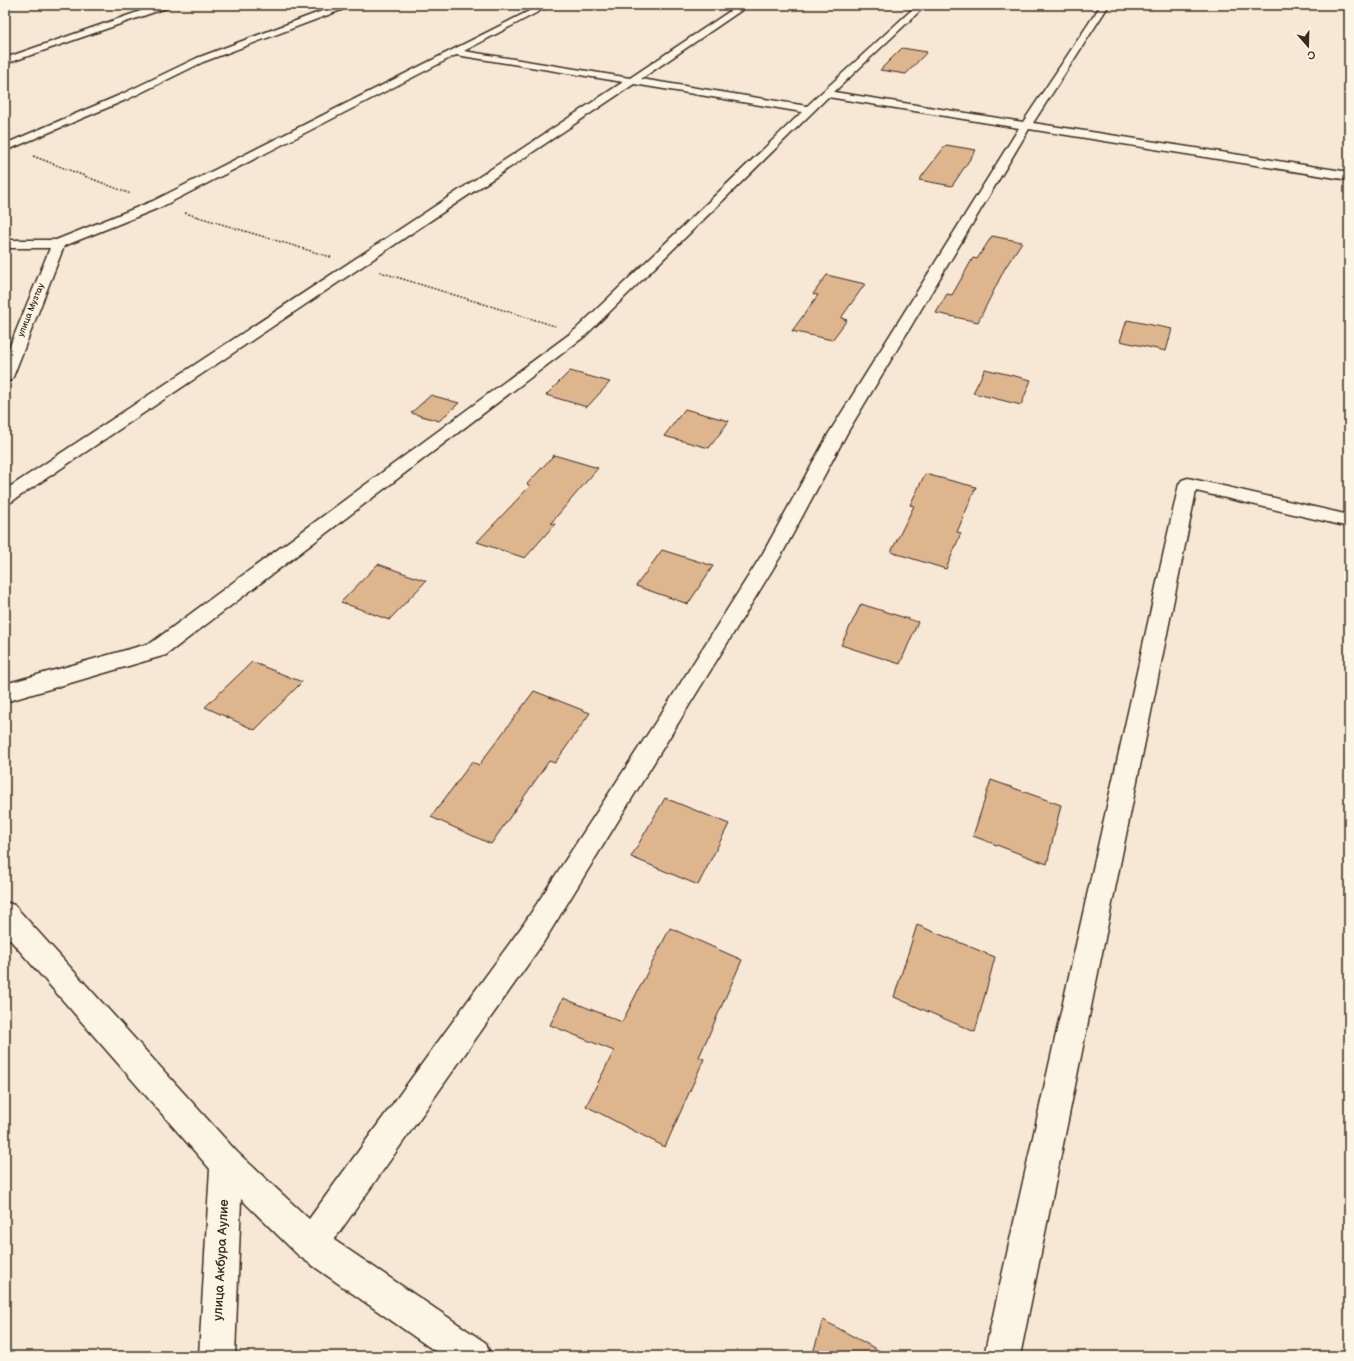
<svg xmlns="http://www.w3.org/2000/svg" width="1354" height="1361" font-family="'Balsamiq Sans',sans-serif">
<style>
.building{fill:#ddb68e;stroke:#3b2a1e}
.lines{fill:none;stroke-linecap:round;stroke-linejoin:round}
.minor-casing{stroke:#3b2a1e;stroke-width:3}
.path{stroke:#3b2a1e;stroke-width:1.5;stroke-dasharray:2 1.5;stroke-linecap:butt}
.minor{fill:#fcf5e5;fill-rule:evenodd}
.labels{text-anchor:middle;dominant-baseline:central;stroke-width:3;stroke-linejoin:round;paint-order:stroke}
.far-street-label{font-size:9px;fill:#3b2a1e;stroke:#fcf5e5}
.near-street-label{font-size:13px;fill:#3b2a1e;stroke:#fcf5e5}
</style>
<rect width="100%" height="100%" fill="#f6e8d4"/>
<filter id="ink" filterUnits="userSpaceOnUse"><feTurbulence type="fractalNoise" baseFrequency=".025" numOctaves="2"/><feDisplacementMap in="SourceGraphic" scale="8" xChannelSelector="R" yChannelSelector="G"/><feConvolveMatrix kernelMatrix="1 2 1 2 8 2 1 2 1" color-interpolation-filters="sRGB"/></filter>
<g filter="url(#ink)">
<path class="building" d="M902 48 927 52 906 74 880 70Z
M946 145 976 150 952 186 919 180Z
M992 236 1022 242 1005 268 978 322 936 313 947 294 952 295 973 258 977 259Z
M827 275 865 284 841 318 847 320 832 340 792 331 818 295 813 294Z
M1127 320 1172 329 1166 351 1120 341Z
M985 369 1031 380 1021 405 973 393Z
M570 371 610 382 587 407 546 395Z
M431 395 459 403 439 421 411 413Z
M685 409 729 421 709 448 664 436Z
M554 455 598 468 551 523 555 524 525 558 477 542 530 486 527 484Z
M925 474 976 487 957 532 961 533 946 569 891 552 914 506 910 505Z
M662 550 713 566 688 604 636 586Z
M378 564 426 581 389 620 341 602Z
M861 604 918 622 900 664 841 645Z
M252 662 302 682 255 730 205 707Z
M534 691 590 713 555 763 549 761 491 844 431 817 472 762 479 765Z
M991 780 1061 805 1047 864 973 836Z
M665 798 729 824 698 885 631 857Z
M917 925 995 957 975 1032 894 997Z
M670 928 742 960 699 1057 704 1059 665 1147 586 1106 614 1051 550 1025 563 998 622 1022Z
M823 1320 889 1356H812Z"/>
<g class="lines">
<defs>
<path id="minor" d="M158 5H170L169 7 5 64V58Z
M338 5H350L349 7 203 62 128 99 5 151V144L120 95 197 58Z
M541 5H551L464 51 630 78 739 5H749L641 79 807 106 917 5H926L834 92 1023 122 1101 5H1109L1033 123 1349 172V180L1029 129 847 433 782 554 543 943 334 1240 486 1343 491 1356H442L299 1256 241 1199 235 1356H199L210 1169 5 934V902L14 905 237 1152 309 1219 523 925 668 703 763 553 829 433 1019 128 828 97 585 336 166 655 5 702V684L151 643 575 330 802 112 634 84 11 502 5 504V490L623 82 456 55 161 207 64 246 13 377 11 380 5 382V358L50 248H5V240H56L153 201Z
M1188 478 1349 515V527L1196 491 1020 1356H984L1179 484 1182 480Z"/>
</defs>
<use href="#minor" class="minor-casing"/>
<path class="path" d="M33 156 131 194
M185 213 331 257
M380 272 555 326"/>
<use href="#minor" class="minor"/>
</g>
</g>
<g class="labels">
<g class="far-street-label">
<text transform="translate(31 310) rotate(-68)">улица Музтау</text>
</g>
<g class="near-street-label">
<text transform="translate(221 1260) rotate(-87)">улица Акбура Аулие</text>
</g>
</g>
<rect width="1354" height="1361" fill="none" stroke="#fcf5e5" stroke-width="20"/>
<rect x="10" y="10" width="1334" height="1341" fill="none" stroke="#3b2a1e" stroke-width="1.5" filter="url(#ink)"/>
<g transform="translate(1308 46) rotate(160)" stroke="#fcf5e5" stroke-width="3" paint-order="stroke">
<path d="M0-3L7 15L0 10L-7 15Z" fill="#3b2a1e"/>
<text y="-6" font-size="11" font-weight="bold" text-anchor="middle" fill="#3b2a1e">С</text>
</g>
</svg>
